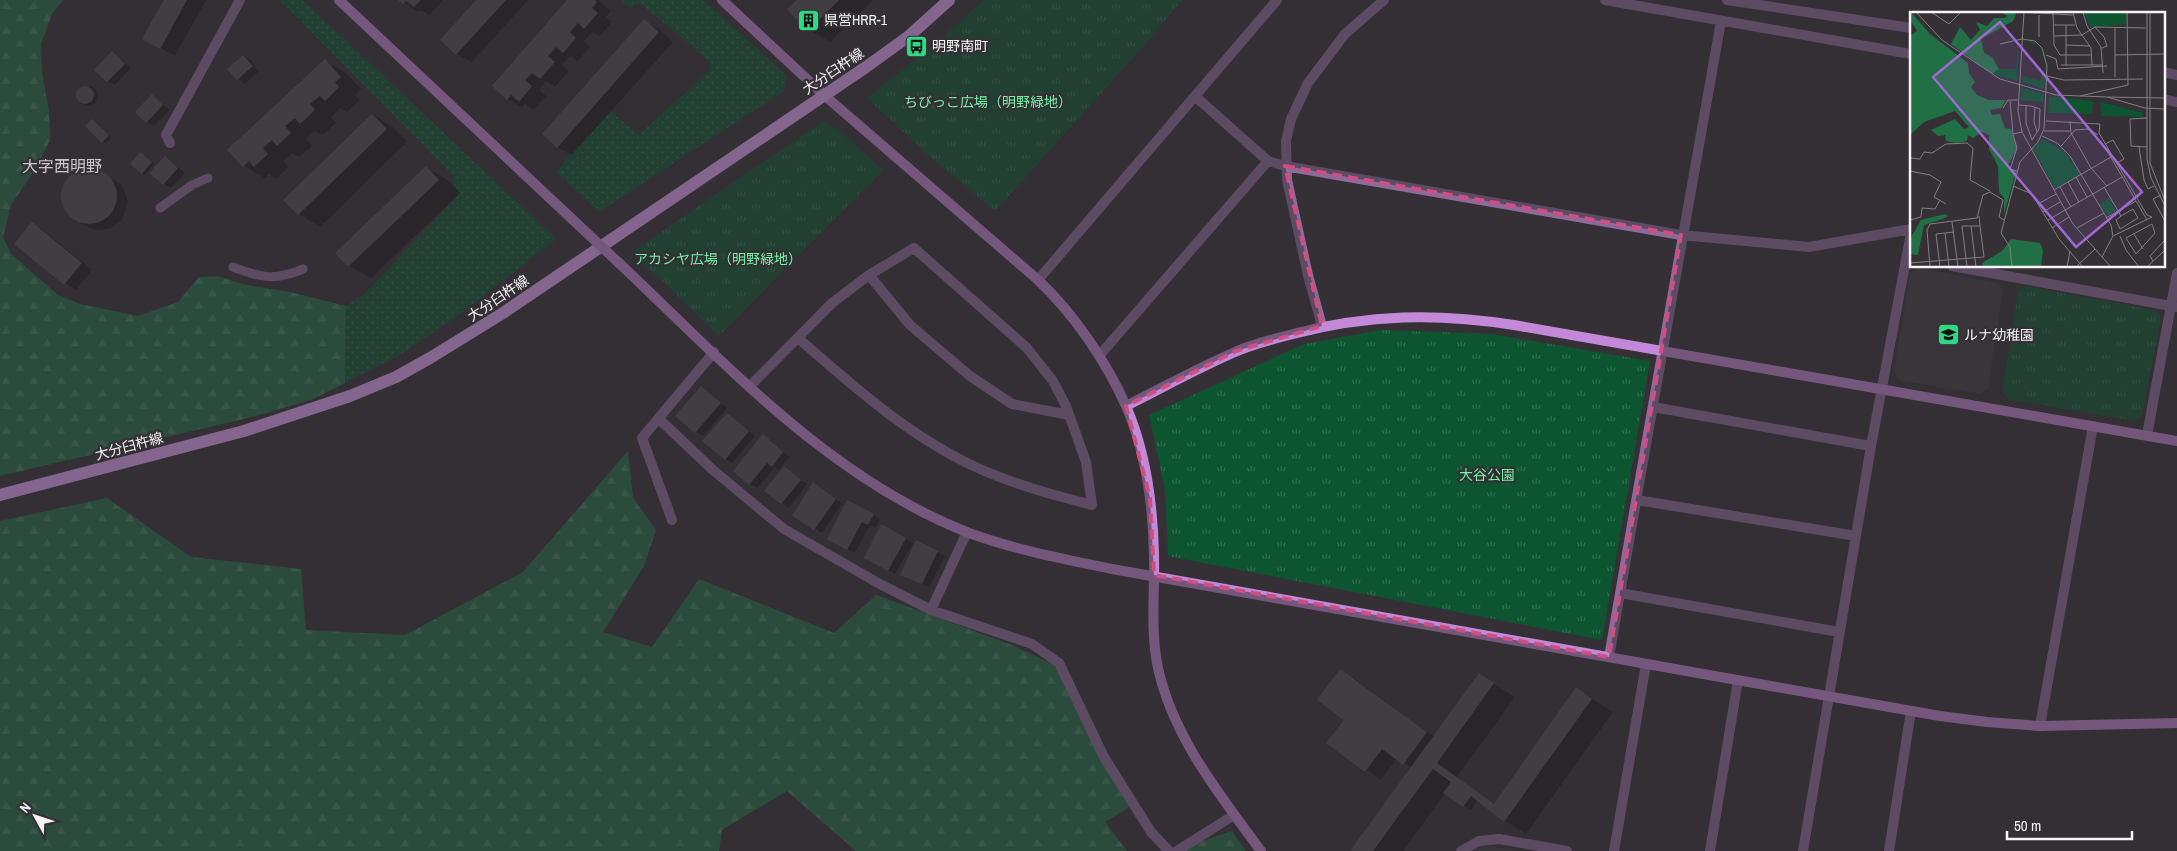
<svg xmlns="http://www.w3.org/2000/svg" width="2177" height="851" font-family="'Archivo Narrow','Noto Sans JP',sans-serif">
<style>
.built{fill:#423a44}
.grass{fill:url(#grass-dots)}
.forest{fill:url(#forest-firs)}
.park{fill:url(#park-tufts)}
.shadow{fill:#0007}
.building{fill:#534f54}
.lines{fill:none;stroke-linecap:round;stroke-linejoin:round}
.lane{stroke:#8e6a9b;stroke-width:9}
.street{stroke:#8e6a9b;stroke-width:10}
.secondary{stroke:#c388d7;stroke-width:10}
.primary{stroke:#e3a7f8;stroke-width:12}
.secondary-bridge{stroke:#c388d7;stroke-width:10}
.marked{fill:none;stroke:#cf4f82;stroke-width:4;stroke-dasharray:10 6;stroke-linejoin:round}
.labels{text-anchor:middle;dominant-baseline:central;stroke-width:4.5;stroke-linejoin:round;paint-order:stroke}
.poi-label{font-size:14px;fill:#f6f4f7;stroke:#343035;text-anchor:start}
.street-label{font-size:14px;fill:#f6f4f7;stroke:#343035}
.park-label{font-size:14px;fill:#72f4a7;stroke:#343035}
.quarter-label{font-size:16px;fill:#cbc7cd;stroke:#343035}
.inset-road{fill:none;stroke:#827e83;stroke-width:1}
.view{fill:#a068d0;fill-opacity:0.15;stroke:#a068d0;stroke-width:2.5}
.inset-edge{fill:none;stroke:#f6f4f7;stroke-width:2.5}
</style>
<defs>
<pattern id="grass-dots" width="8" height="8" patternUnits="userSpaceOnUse" patternTransform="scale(1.25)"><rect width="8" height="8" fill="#0c5530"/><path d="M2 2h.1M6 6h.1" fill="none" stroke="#306e4f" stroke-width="1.8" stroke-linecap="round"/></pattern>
<pattern id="forest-firs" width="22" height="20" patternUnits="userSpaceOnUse" patternTransform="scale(1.25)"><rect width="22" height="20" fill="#217045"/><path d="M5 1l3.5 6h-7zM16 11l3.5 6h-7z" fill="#428561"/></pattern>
<pattern id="park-tufts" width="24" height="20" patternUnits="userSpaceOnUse" patternTransform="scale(1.25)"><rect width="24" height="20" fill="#0c5530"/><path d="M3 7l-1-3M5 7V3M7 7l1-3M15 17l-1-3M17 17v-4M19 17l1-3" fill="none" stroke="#306e4f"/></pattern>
</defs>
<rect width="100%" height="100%" fill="#343035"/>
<path class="built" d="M1917 268 1998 283 2003 290 1988 388 1980 394 1903 381 1898 379 1894 372 1910 273Z
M1483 845 1519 851H1473Z"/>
<path class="grass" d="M280 0H303L556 239 460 314 400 355 345 383 346 306 365 293 453 201 454 176Z
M621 0H704L787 76 784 91 599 212 556 172 609 110 639 135 710 70V62L640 3 630 8Z"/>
<path class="forest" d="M0 0H63L52 14 41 44 42 73 49 111 50 140 36 168 11 205 3 237 11 254 58 295 80 304 138 316 178 302 199 277 218 276 246 285 290 292 346 306 345 383 311 400 252 417 0 476Z
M628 451 633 498 656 530 644 566 603 632 652 647 699 579 834 633 876 595 1007 643 1055 665 1131 806 1105 822 1127 851H856L787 791 722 830 719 851H0V521L107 498 191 557 301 569 306 630 405 635 523 572Z
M1232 831 1246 851H1172Z"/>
<path class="park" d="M984 0H1182L1138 52 995 211 928 155 867 98 934 45Z
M822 122 837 129 883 170 719 336 632 252Z
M2025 286 2154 310 2161 317 2142 416 2135 421 2009 399 2003 391 2004 380 2018 292Z
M1381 330 1492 334 1650 361 1602 640 1168 556 1165 489 1149 415 1304 344Z"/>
<path class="shadow" d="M165 0H206L175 56 144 39Z
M400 0H442V1L430 15 420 10 418 12Z
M478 0H528L472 62 457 54 442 40Z
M569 0H598L611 11 606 17 612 22 600 36 592 32 584 41 590 47 578 61 570 56 562 65 569 71 555 87 546 81 539 90 546 96 534 110 525 104 522 107 508 99Z
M799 0H873L830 42 809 30Z
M644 21 659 29 673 42 572 155 557 147Z
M112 53 131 68 115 85 108 81Z
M243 56 250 60 259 71 245 84 238 79 229 69Z
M325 61 346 73 361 89 355 95 360 100 347 112 340 108 331 117 336 123 322 135 315 131 306 139 312 146 299 157 292 153 283 161 289 167 276 179 269 174 265 178 244 166Z
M78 96a10 10 0 1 1 20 0a10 10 0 1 1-20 0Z
M152 96 170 110 154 126 146 122Z
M373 115 394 128 407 142 320 227 299 214Z
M96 123 111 137 106 143 102 142Z
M144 155 154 164 145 175 142 173Z
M165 157 185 173 171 188 164 184Z
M426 168 448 180 460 193 371 278 349 266 337 253Z
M89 169 97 170 122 185 128 201 123 219 110 229 95 230 83 224 72 217 63 205V190L66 181 72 175Z
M32 224 43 230 92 270 76 290 65 283Z
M702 387 727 408 703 436 696 432Z
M727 414 755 436 732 463 725 459Z
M763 435 790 457 779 470 775 467 757 488 750 484Z
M785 468 807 484 789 508 766 491Z
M821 488 842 504 822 533 794 516Z
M873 515 880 519 875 528 870 525 855 553 828 538Z
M882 526 913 543 895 574 865 558Z
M916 542 945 556 929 587 901 574Z
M1340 671 1355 679 1434 737 1479 674 1515 697 1456 778 1494 805 1577 689 1613 712 1526 834 1505 821 1478 800 1471 810 1445 793 1403 851H1352L1412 768 1397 758 1381 780 1328 743 1345 719Z"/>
<path class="building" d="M164 0H187L160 49 142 39Z
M398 0H421L414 7 406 1 403 4Z
M476 0H506L456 55 440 40Z
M567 0H595L597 2 592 8 598 13 584 29 578 23 570 32 576 38 563 53 556 47 548 56 555 62 540 79 532 73 525 80 532 86 519 102 511 95 507 100 492 86Z
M797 0H839L808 31 787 9Z
M644 19 659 32 557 148 542 134Z
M112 51 125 64 107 82 94 70Z
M243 55 253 66 237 80 227 69Z
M325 59 341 77 335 82 339 87 325 101 320 96 310 104 315 110 300 124 295 118 285 126 291 133 277 146 272 140 263 148 268 154 254 167 249 161 243 167 227 150Z
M76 95a9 9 0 1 1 18 0a9 9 0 1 1-18 0Z
M152 94 163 105 146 123 135 112Z
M372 114 387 129 298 215 283 200Z
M92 119 109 135 102 143 85 126Z
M140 152 152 162 142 174 130 164Z
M165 156 178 168 163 185 149 173Z
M426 166 439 180 348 267 335 253Z
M61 196a28 28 0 1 1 56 0a28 28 0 1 1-56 0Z
M32 222 82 263 64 285 14 244Z
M701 386 721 403 695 433 675 416Z
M727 413 749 431 725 460 702 441Z
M763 434 783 452 772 467 767 463 749 485 733 471Z
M784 466 801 480 781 504 764 491Z
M813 482 836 499 814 530 792 516Z
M847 500 874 514 868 525 862 522 847 550 827 539Z
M881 524 906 538 888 571 864 558Z
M916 540 938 551 922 584 900 575Z
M1340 669 1427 732 1403 765 1382 749 1365 772 1326 743 1344 720 1317 700Z
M1479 673 1494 683 1437 763 1494 804 1576 687 1592 699 1504 822 1471 796 1463 807 1443 793 1451 782 1433 769 1373 851H1350Z"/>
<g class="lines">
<path class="lane" d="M160 208 192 185 208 178
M233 267C261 278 275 281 303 269"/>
<path class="street" d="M1605 0 1911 54
M1727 0 1911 28
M2163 72 2177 75
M1196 97 1268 161 1285 166 1681 235 1809 247 1911 229
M2163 99 2177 102
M170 143 166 135 240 0
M1952 266 2177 307
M869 275 910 325 970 376 1012 404 1069 415
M1038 280 1277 0
M1322 326 1308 275 1287 180 1286 141 1291 119 1308 83 1345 34 1384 0
M1099 356 1268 161
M750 386 832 303 869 275 914 248 1027 348 1053 381 1066 406 1086 462 1092 505C1054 495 1016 485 980 469 911 438 854 387 798 338
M1653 407 1871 446
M659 419 713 470 784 529 878 583 931 610 967 532
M2147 435 2177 273
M1637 500 1856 536
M672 520 642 438 714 352
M1620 593 1839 632
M931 610 1032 644 1059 663 1104 757 1151 832 1169 851
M1609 657C1646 445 1682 233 1721 21
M2040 726 2093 426
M1177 851 1234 815
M1461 851 1479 841 1499 839 1567 851
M1614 851 1646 664
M1710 851 1738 680
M1803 851 1871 446 1911 233
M1889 851 1911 711"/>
<path class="secondary" d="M339 0 572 219
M722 0 824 95 1038 280C1074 314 1106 361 1126 406 1146 452 1153 506 1154 555 1155 592 1150 630 1158 668 1173 737 1220 795 1261 851
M619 263C726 364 829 478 969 533 1016 550 1063 559 1112 569L1940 716 1987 722 2040 726 2177 723
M1126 406C1162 388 1198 368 1235 352 1253 344 1273 339 1293 334 1369 314 1437 313 1514 325L2177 441"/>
<path class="primary" d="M0 495 244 431 350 396 396 377 430 358 503 313 866 67 909 36 949 0"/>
<path class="secondary-bridge" d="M572 219 619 263"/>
</g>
<path d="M0 0H2177V851H0ZM1285 166 1681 235 1609 657 1154 575 1150 498 1126 406 1236 351 1322 326Z" fill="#343035" fill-opacity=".55" fill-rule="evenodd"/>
<path class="marked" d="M1285 166 1681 235 1609 657 1154 575 1150 498 1126 406 1236 351 1322 326Z"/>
<defs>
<symbol id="building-square" viewBox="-11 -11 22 22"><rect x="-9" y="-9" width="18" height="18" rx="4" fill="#2fd883" stroke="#343035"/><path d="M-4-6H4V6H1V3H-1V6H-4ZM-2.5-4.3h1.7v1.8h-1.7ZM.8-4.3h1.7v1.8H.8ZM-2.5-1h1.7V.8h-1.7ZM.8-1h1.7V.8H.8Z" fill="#111"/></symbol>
<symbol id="bus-square" viewBox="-11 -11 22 22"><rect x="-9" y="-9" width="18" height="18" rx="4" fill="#2fd883" stroke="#343035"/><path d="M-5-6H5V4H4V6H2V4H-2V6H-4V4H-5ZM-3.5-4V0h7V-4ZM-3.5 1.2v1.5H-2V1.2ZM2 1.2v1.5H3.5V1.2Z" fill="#111"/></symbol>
<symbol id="school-square" viewBox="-11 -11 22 22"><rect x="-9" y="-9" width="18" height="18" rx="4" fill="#2fd883" stroke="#343035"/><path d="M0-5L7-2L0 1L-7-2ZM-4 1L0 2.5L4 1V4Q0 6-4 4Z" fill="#111"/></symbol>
</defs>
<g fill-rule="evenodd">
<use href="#building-square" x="796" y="8" width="25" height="25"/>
<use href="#bus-square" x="904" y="34" width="25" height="25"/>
<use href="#school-square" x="1936" y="322" width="25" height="25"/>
</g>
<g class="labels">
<g class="poi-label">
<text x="824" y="20">県営HRR-1</text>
<text x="932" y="46">明野南町</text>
<text x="1964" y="335">ルナ幼稚園</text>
</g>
<g class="street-label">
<text transform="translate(833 71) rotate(-34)">大分臼杵線</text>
<text transform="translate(498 298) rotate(-34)">大分臼杵線</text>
<text transform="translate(129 446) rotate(-15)">大分臼杵線</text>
</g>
<g class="park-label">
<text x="988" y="102">ちびっこ広場（明野緑地）</text>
<text x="718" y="259">アカシヤ広場（明野緑地）</text>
<text x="1487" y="475">大谷公園</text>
</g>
<g class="quarter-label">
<text x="62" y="166">大字西明野</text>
</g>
</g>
<g transform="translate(1910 12)">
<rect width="255" height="255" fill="#343035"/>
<path d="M115 28 125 30 136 47 134 77 112 70 113 64 131 69V46V59H135V48L127 33ZM108 29 107 69 82 62 89 57H106Z" fill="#0c5530"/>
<path d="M1 0 20 22 58 51 59 61 65 70 61 75 67 83 79 88H96L91 96 80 98 82 103 90 102 95 116 101 117 107 136 97 155 106 160 94 202V186L89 180 88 154 79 137V123L72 120 63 126 58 123 57 129 46 131 36 129 35 123 28 124 21 118 45 107 54 117 59 115 45 99 14 110 0 123V24L7 19 0 8ZM91 0H107L103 9 71 27 74 41 82 45 89 57 82 62 41 32 50 15 61 28 70 18 66 10 77 14 84 6H95L97 4ZM35 202 38 204 35 206 14 213 8 243 0 242V227L11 208ZM101 227 130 231 133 238 131 255H73L72 251 92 239Z" fill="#217045"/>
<path d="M174 0H217L216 12 180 16ZM111 75 134 82V90L111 88ZM139 84 183 89 182 102 138 101ZM191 90 233 101V105L191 104ZM133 127 154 139 170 162 145 177 123 137ZM199 186 206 199 198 204 190 193Z" fill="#0c5530"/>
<path class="inset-road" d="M6 0 32 28 90 67 146 83 197 85 235 96 255 97M21 0 39 12 51 0M108 0 163 3M114 0 108 99 112 120 163 212 201 255M143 0 144 33 150 43H182M163 0 167 16 181 36 182 53M173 0 177 14 191 35 193 61M237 0V147L241 166 255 194M240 0V151L255 189M129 3V25M144 13H165M185 15 194 25 197 34 192 36M205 15V65M144 24 172 23 185 15 236 16M90 32 112 27 125 29 132 36 137 54 134 117 128 130 110 150 91 221 100 235 102 255M156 33 180 34M136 43 146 47 148 57 197 54M205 43 255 42M151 53H193M156 53V13M137 64 154 68 233 67M170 84 218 73 217 0M198 85 255 86M100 89 103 122 112 120M109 93 121 94 130 97 129 117 122 128 116 111V94M125 95 124 110 127 120M93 96 98 88H109M136 109 190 112 189 121 237 203 242 205 203 224M160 109 161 121 181 156 197 174M134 119H160M103 122 107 136 100 157 107 159M132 124 147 131 160 144 201 213 203 224 192 245M195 132 203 128 214 147 207 151M151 134 165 118 179 117 188 123M229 135 234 168 238 177 244 174M237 135 221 134 220 107 237 106M199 142 237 208M0 146 10 147 14 140 22 141 36 132 57 131 63 136 60 168 80 179M0 159 20 163 31 170 24 185 36 192M166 165 177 185M158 170 169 190M103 174 122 182 149 227 173 255M150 175 161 195M194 175 211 204 223 197 228 206 210 217 206 208 211 204M144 178 201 145M251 183 243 187 255 209M128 192 146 182M133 200 150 190M196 206 226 189M0 208 11 205 12 196 25 197 30 188M138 208 212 165M42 210 48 255M242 212 245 221 226 242 216 226ZM61 214 66 255M142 216 159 205M167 216 194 201M35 221 39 255M224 222 233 237M210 224 216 238 229 255M243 249 240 244 255 228M0 251 74 245 70 214M20 255 17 218 20 212 67 206 73 183 80 180 93 188 89 205 94 208M30 255 26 222 44 220M57 255 52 214H70L69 204M157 255 160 239M166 255 185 237M237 255 255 238"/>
<path class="view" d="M90 10 232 180 166 235 23 65Z"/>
<rect width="255" height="255" class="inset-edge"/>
</g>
<g transform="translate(35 816) rotate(310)" stroke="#343035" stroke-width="4" paint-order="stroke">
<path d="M0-4L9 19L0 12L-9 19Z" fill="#f6f4f7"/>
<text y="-8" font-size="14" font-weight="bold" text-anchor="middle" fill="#f6f4f7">N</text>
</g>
<path d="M2007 831v8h125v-8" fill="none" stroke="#f6f4f7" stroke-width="2.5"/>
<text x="2014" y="831" font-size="15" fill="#f6f4f7" stroke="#343035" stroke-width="4" paint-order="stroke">50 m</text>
</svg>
